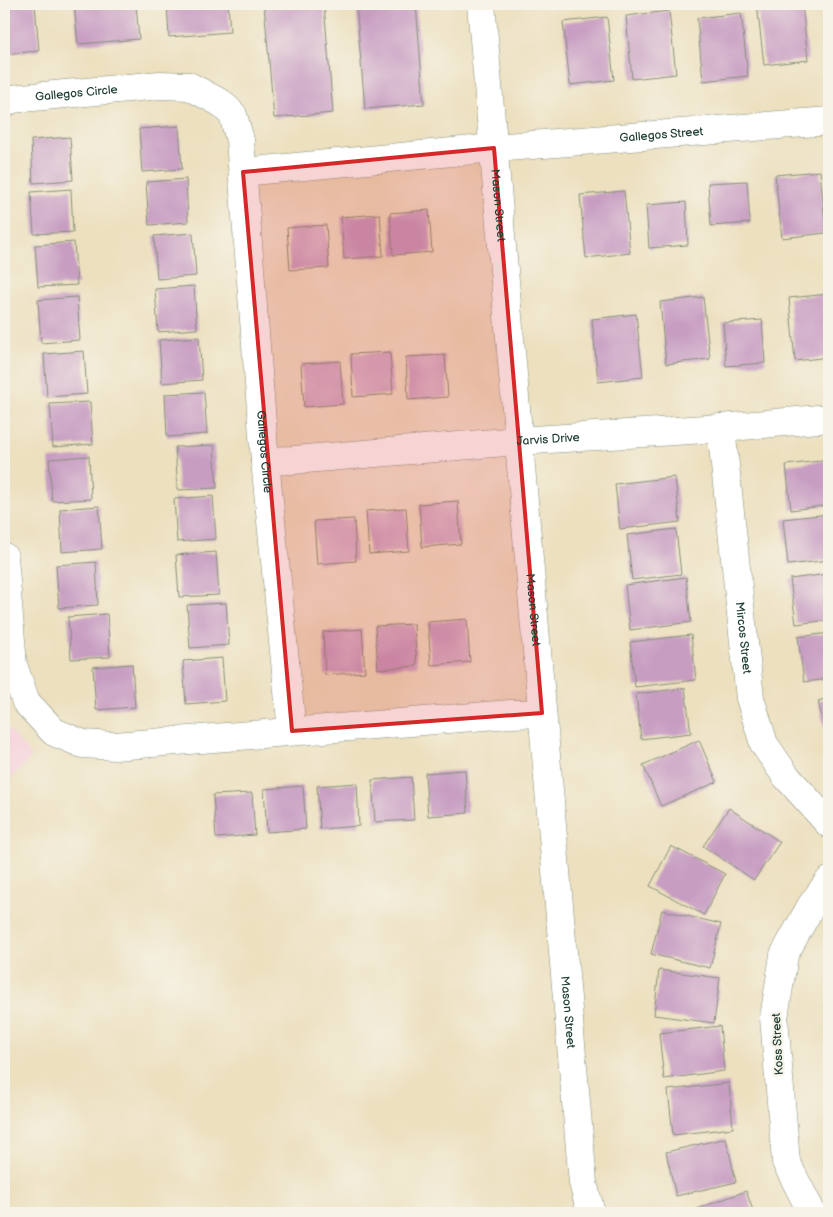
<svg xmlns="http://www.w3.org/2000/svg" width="833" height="1217" font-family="'Balsamiq Sans',sans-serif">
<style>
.built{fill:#f5cfda}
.building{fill:#c79dc2}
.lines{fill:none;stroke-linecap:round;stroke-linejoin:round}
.minor-casing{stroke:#868e7a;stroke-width:29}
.minor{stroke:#fff;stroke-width:28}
.marked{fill:#d62828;fill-opacity:0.2;stroke:#d62828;stroke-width:4;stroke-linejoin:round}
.labels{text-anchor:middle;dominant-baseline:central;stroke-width:4.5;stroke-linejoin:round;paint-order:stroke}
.street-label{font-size:12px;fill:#1f3d34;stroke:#f7f3e8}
</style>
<rect width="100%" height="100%" fill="#f7f3e8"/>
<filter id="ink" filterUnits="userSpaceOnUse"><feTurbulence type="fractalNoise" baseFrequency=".02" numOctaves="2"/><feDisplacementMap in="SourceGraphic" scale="10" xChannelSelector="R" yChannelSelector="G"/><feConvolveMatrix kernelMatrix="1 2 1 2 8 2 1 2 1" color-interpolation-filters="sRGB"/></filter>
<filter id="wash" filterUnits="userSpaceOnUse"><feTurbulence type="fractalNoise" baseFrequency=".0096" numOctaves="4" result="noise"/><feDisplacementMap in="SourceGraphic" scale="20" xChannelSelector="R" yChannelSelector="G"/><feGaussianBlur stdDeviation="1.12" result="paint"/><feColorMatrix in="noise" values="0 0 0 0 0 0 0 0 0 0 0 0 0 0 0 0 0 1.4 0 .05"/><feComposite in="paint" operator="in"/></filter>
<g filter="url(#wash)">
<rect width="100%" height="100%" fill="#ece0bf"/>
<path class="built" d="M4 724 32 757 4 785Z"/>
<g id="blocks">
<path class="building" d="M4 4H35L39 51 4 54Z
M74 4H136L139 39 78 44Z
M167 4H228L230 32 169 37Z
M264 4H324L333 113 274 118Z
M356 4H416L424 104 365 109Z
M757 4H802L808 60 764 65Z
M825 6H829V31L828 32Z
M669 11 676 74 632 79 626 16Z
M741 13 748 76 703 81 697 18Z
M607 17 614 80 570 85 563 22Z
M179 126 182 169 142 172 139 129Z
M70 137 73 180 33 183 31 140Z
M820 171 826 233 782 238 775 175Z
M186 179 188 222 149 225 146 182Z
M747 181 750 223 711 226 708 183Z
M71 189 73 232 34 234 31 192Z
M624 191 630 253 586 258 580 195Z
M686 202 688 245 649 248 646 205Z
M429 210 432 252 393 255 390 213Z
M380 214 383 256 344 259 341 217Z
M326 225 329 268 290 270 287 228Z
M193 233 196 276 157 279 154 236Z
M74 242 77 285 38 287 35 245Z
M194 286 197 329 158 332 155 289Z
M829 294V357L795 361 789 298Z
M77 297 80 340 41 343 38 300Z
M703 297 710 359 666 364 660 302Z
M636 314 643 377 598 382 592 319Z
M762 320 765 363 726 366 723 323Z
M199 337 202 380 162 383 159 340Z
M84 351 87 394 47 397 44 354Z
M390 352 393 394 353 397 351 354Z
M445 355 448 397 408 400 406 357Z
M340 361 343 404 304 407 301 364Z
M204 392 207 434 167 437 165 394Z
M90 402 93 444 53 447 50 404Z
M214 445 217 488 178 490 175 447Z
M89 456 91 499 52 501 49 459Z
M829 460V505L791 510 786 465Z
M675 477 680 522 620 529 615 484Z
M213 496 216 539 177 542 174 499Z
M458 501 461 544 422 547 419 504Z
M99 506 102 549 62 552 60 509Z
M406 508 409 551 369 554 366 511Z
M829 514V560L788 565 783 519Z
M354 519 356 561 317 564 314 521Z
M676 529 681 574 632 580 627 535Z
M216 552 219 595 179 597 176 555Z
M96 562 98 605 59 608 56 565Z
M829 574V620L796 624 790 579Z
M686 577 691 622 630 630 625 585Z
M226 603 229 645 190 648 187 605Z
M107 614 110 657 71 659 68 617Z
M467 619 470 662 431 665 428 622Z
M414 624 417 666 378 669 375 626Z
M362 629 365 672 325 675 323 632Z
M829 633V679L804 682 798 637Z
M691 635 696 680 635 687 630 642Z
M222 658 225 701 186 704 183 661Z
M132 664 135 707 96 710 93 667Z
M685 688 691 733 641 739 636 694Z
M829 698V746L818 701Z
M699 740 717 782 661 806 643 765Z
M465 770 468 813 428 816 425 773Z
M411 777 414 820 375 822 372 780Z
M357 783 359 826 320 829 317 786Z
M303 786 306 829 267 832 264 789Z
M252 793 255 835 216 838 213 795Z
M729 808 780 842 754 880 703 846Z
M671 846 725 874 704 915 650 886Z
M662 910 721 924 710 968 651 954Z
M659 970 720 978 714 1023 654 1015Z
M720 1026 724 1071 664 1079 659 1033Z
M729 1083 733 1128 673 1135 668 1090Z
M726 1138 736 1182 676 1196 666 1152Z
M746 1191 754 1213H686Z"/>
</g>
</g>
<g filter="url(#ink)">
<use href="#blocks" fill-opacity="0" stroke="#868e7a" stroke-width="1"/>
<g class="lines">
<defs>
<g id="minor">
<path id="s1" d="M481 4 583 1183 591 1213"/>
<path id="s2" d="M4 104 12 99 160 85 189 86 221 103 233 115 240 140 265 461 292 731"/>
<path id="s3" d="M243 172 494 148 829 121"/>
<path id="s4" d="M721 428 750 698 764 744 786 776 829 824"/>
<path id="s5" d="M265 461 294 460 518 441 721 428 829 418"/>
<path d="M4 557 13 665 26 702 54 732 83 744 115 746 510 714 542 713"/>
<path d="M812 1213 786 1162 774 1018 784 955 811 906 829 881"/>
</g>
</defs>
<use href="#minor" class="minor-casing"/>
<use href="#minor" class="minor"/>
</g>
</g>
<path class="marked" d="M494 148 542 713 292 731 243 172Z"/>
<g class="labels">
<g class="street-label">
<text stroke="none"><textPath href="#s2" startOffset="74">Gallegos Circle</textPath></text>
<text stroke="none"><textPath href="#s3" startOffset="420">Gallegos Street</textPath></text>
<text stroke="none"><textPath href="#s1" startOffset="202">Mason Street</textPath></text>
<text stroke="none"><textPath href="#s5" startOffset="284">Jarvis Drive</textPath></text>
<text stroke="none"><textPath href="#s2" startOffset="579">Gallegos Circle</textPath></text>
<text stroke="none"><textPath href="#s1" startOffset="608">Mason Street</textPath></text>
<text stroke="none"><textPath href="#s4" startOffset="211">Mircos Street</textPath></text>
<text stroke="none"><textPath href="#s1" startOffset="1012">Mason Street</textPath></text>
<text transform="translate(778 1044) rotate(-93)">Koss Street</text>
</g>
</g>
<rect width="833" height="1217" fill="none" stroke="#f7f3e8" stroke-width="20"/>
</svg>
